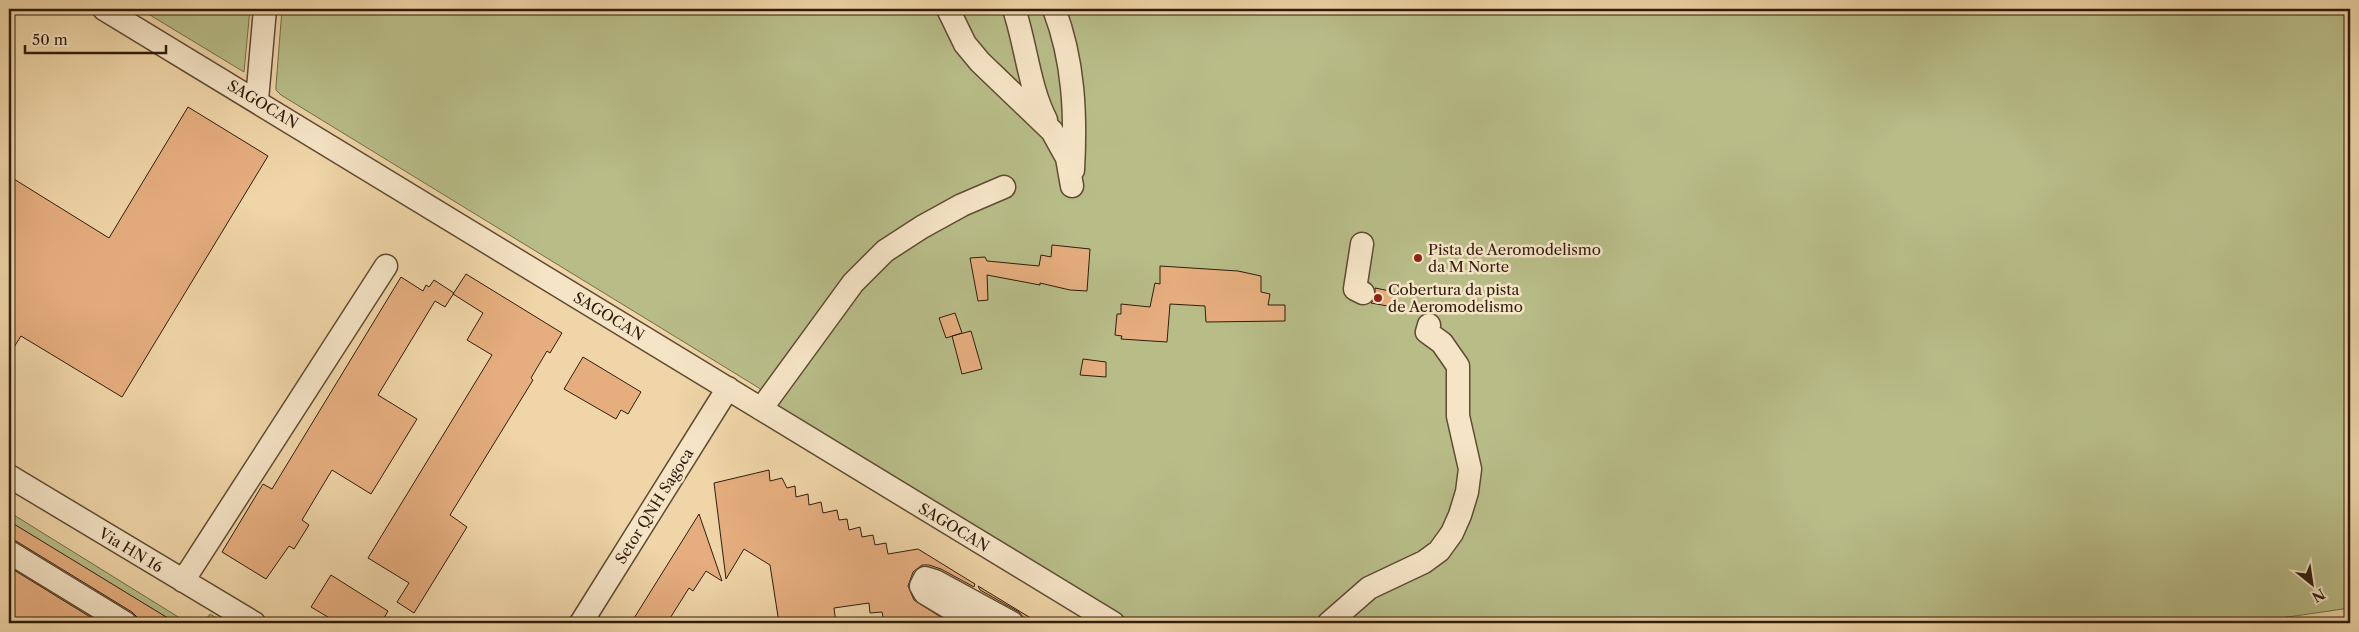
<svg xmlns="http://www.w3.org/2000/svg" width="2359" height="632" font-family="'Libre Caslon Text',serif">
<style>
.green{fill:#b8bd88;stroke:#746d4a}
.building{fill:#e6ae7f;stroke:#301d0c}
.lines{fill:none;stroke-linecap:round;stroke-linejoin:round}
.minor-casing{stroke:#604b33;stroke-width:25}
.minor{stroke:#f5e4c6;stroke-width:22}
.poi-dot{fill:#8f2418;stroke:#f5e4c6;stroke-width:2}
.labels{text-anchor:middle;dominant-baseline:central;stroke-width:5;stroke-linejoin:round;paint-order:stroke}
.street-label{font-size:15px;fill:#301d0c;stroke:#f5e4c6}
.poi-label{font-size:15px;fill:#301d0c;stroke:#f5e4c6;text-anchor:start}
</style>
<rect width="100%" height="100%" fill="#efd5a7"/>
<filter id="stains"><feTurbulence type="fractalNoise" baseFrequency=".004" numOctaves="4"/><feColorMatrix values="0 0 0 0 .2 0 0 0 0 .09 0 0 0 0 .02 0 0 0 .5 -.17"/></filter>
<radialGradient id="worn" r=".72"><stop offset=".6" stop-color="#630" stop-opacity="0"/><stop offset="1" stop-color="#630" stop-opacity=".3"/></radialGradient>
<path class="green" d="M140 9H250L244 72Z
M282 9H2350V608L2246 623H1133L773 404 759 388 281 95 276 90V86Z
M9 512 188 623H171L9 523Z
M210 614 225 623H203Z"/>
<path class="building" d="M188 107 268 156 122 397 21 336 9 355V176L109 238Z
M1052 245 1090 249 1087 291 1070 290 1040 283V285L987 275 988 300 978 301 970 258 985 257 987 261 1039 266 1041 255 1051 257Z
M1160 266 1238 271 1261 276V292L1270 294 1268 305H1285V321L1206 322 1205 306 1170 304 1167 342 1121 339 1122 336 1115 335 1117 314H1121V304L1150 307 1155 283 1160 284Z
M466 274 562 333 550 353 547 351 531 378 533 380 450 515 467 527 414 613 397 602 409 583 368 558 492 355 467 340 483 313 453 294Z
M401 277 423 291 426 285 429 287 434 280 454 293 445 307 435 301 378 395 417 419 371 494 332 470 302 520 309 525 294 549 289 546 266 579 222 552 263 484 272 489Z
M1375 288 1395 292 1393 307 1371 303 1375 298Z
M955 313 962 333 946 338 939 318Z
M971 331 982 369 962 374 952 336Z
M583 357 641 392 628 414 621 410 616 419 564 389Z
M1083 359 1106 362V377L1080 375Z
M769 470 770 481 782 478 787 488 795 486 796 497 808 494 809 505 821 502 823 513 837 510 839 520 847 519 849 530 860 527 862 537 873 535 875 545 886 543 888 554 918 549 975 584 974 587 941 569 929 565H922L913 572 908 586 914 600 950 623H893L894 620 884 622 882 612 870 613 869 603 834 608 836 623H779L770 565 744 549 726 579 714 483Z
M699 514 722 581 706 571 693 591 689 588 667 623H631Z
M9 521 176 623H138L137 617 132 612 16 541 9 539Z
M9 567 100 623H9Z
M331 575 388 611 381 623H338L311 607Z
M978 586 1039 623H1025L1023 617 1019 612 980 590Z"/>
<g class="lines">
<defs>
<path id="minor" d="M104 9 1113 623
M948 9 965 44 980 62 1052 131 1067 158 1072 186
M1014 9C1026 45 1029 87 1046 120
M1054 9C1074 61 1076 115 1073 170
M257 100 265 9
M1362 244 1355 289 1363 293
M761 409 853 283 885 251 922 227 962 205 1004 187
M9 476 254 623
M9 552 125 623
M183 581 386 266
M581 623 728 388
M975 623 925 593 921 586 925 578 935 581 1012 623
M1329 623 1369 588 1424 562 1439 551 1452 533 1460 515 1467 492 1470 469 1458 416V366L1442 343 1427 332 1429 325"/>
</defs>
<use href="#minor" class="minor-casing"/>
<use href="#minor" class="minor"/>
</g>
<g class="poi-dot">
<circle cx="1418" cy="258" r="5"/>
<circle cx="1378" cy="298" r="5"/>
</g>
<g class="labels">
<g class="street-label">
<text transform="translate(263 104) rotate(31)">SAGOCAN</text>
<text transform="translate(609 316) rotate(31)">SAGOCAN</text>
<text transform="translate(654 506) rotate(-58)">Setor QNH Sagoca</text>
<text transform="translate(954 527) rotate(31)">SAGOCAN</text>
<text transform="translate(131 550) rotate(31)">Via HN 16</text>
</g>
<g class="poi-label">
<text x="1428" y="249">Pista de Aeromodelismo<tspan x="1428" dy="17">da M Norte</tspan></text>
<text x="1388" y="289">Cobertura da pista<tspan x="1388" dy="17">de Aeromodelismo</tspan></text>
</g>
</g>
<rect width="2359" height="632" fill="none" stroke="#efd5a7" stroke-width="30"/>
<rect x="10" y="10" width="2339" height="612" fill="none" stroke="#301d0c" stroke-width="2.5"/>
<rect x="15" y="15" width="2329" height="602" fill="none" stroke="#301d0c"/>
<g transform="translate(2312 584) rotate(150)" stroke="#f5e4c6" stroke-width="4" paint-order="stroke">
<path d="M0-4L9 19L0 12L-9 19Z" fill="#301d0c"/>
<text y="-8" font-size="14" font-weight="bold" text-anchor="middle" fill="#301d0c">N</text>
</g>
<path d="M25 45v8h141v-8" fill="none" stroke="#301d0c" stroke-width="2.5"/>
<text x="32" y="45" font-size="15" fill="#301d0c" stroke="#f5e4c6" stroke-width="4" paint-order="stroke">50 m</text>
<rect width="100%" height="100%" filter="url(#stains)"/>
<rect width="100%" height="100%" fill="url(#worn)"/>
</svg>
